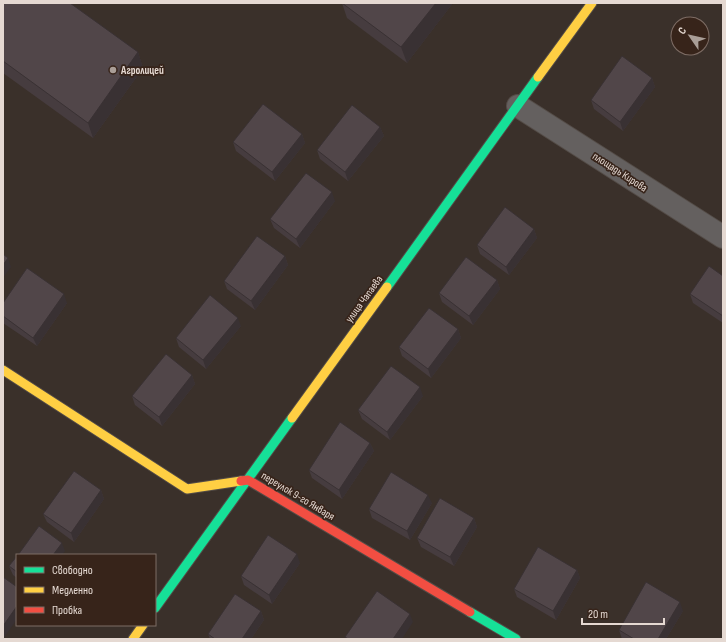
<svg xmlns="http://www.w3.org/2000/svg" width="726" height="642" font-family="'Sofia Sans Condensed',sans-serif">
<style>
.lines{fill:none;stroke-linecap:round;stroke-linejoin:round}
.street-casing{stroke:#544c47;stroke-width:24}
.fast-casing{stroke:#544c47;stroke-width:11}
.slow-casing{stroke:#544c47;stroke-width:11}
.jam-casing{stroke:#544c47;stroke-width:11}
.street{stroke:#64605f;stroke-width:22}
.fast{stroke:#16e098;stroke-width:9}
.slow{stroke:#ffcf43;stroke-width:9}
.jam{stroke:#f24e42;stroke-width:9}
.wall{fill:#463c3f}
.shaded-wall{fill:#393133}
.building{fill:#514649;stroke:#393133}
.poi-dot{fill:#a99e97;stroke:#37241a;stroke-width:1.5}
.labels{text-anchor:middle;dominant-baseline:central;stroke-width:3.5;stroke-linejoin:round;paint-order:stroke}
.poi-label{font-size:11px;font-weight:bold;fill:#e5d9d2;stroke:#37241a;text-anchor:start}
.street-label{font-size:11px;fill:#e5d9d2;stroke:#37241a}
</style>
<rect width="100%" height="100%" fill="#3a302a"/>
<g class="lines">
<defs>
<path id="street" d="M518 106 723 237"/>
<path id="fast" d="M387 287 538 77
M155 608 292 418
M470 612 516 639"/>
<path id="slow" d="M538 77 592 3
M3 370 187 489 241 481
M292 418 387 287
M133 639 143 625"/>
<path id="jam" d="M241 481 248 480 470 612"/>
</defs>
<use href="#street" class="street-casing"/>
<use href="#fast" class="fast-casing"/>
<use href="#slow" class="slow-casing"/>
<use href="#jam" class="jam-casing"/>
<use href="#street" class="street"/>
<use href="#fast" class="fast"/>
<use href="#slow" class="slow"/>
<use href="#jam" class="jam"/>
</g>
<path class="wall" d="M3 3 138 52 143 68 93 138 3 73Z
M342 3H453L407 63 347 18Z
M652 78 655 87 623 131 594 109 591 100Z
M380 127 384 136 348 181 320 159 317 150Z
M302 134 305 143 275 181 236 151 233 142Z
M335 201 300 248 274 228 270 219Z
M534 229 537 238 509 275 480 254 477 245Z
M285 256 288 265 255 310 227 289 224 281Z
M723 276V323L693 303 690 294Z
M497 280 500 289 473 325 442 302 439 293Z
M3 303H67L37 346 3 323Z
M241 326 206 369 179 347 176 338Z
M458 329 461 338 431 378 402 356 399 347Z
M192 375 195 384 162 426 135 405 132 396Z
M423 396 390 440 362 419 358 410Z
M370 443 374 451 342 499 312 478 309 470Z
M101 490 104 499 74 542 47 522 43 514Z
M432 503 410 540 372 518 369 509Z
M474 518 477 527 454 566 421 547 417 538Z
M17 556V578L13 575 9 566Z
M300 563 272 604 244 585 241 576Z
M577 570 580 578 556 620 517 597 514 589Z
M261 611 264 620 251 639H210L208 634Z
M683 611 666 639H622L619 630Z"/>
<path class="shaded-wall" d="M436 3H453L407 63 401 47Z
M138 52 143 68 93 138 88 123Z
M652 78 655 87 623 131 620 122Z
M380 127 384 136 348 181 345 172Z
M302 134 305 143 275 181 272 172Z
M332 192 335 201 300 248 296 239Z
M534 229 537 238 509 275 506 267Z
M285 256 288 265 255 310 251 301Z
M8 258 11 267 3 278V265Z
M497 280 500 289 473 325 469 316Z
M64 294 67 303 37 346 33 338Z
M238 318 241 326 206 369 203 360Z
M458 329 461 338 431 378 428 369Z
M192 375 195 384 162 426 159 417Z
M420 387 423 396 390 440 387 432Z
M370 443 374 451 342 499 339 490Z
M101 490 104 499 74 542 71 533Z
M428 495 432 503 410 540 407 531Z
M474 518 477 527 454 566 450 557Z
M62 543 65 551 62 555H53Z
M297 554 300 563 272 604 269 595Z
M577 570 580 578 556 620 553 611Z
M680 602 683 611 666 639H658Z
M17 606V619L3 639V626Z
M261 611 264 620 251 639H242Z
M410 614 413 622 402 639H393Z"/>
<path class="building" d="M3 3H70L138 52 88 123 3 61Z
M342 3H436L401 47Z
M622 56 652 78 620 122 591 100Z
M263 104 302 134 272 172 233 142Z
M352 105 380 127 345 172 317 150Z
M306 173 332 192 296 239 270 219Z
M505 207 534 229 506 267 477 245Z
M257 236 285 256 251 301 224 281Z
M3 254 8 258 3 265Z
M466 257 497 280 469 316 439 293Z
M709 266 723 276V316L690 294Z
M27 268 64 294 33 338 3 316V303Z
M210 295 238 318 203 360 176 338Z
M429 308 458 329 428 369 399 347Z
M166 354 192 375 159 417 132 396Z
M391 366 420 387 387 432 358 410Z
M340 422 370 443 339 490 309 470Z
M74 471 101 490 71 533 43 514Z
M391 472 428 495 407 531 369 509Z
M440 498 474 518 450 557 417 538Z
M39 526 62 543 53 555H18Z
M268 535 297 554 269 595 241 576Z
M538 547 577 570 553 611 514 589Z
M17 556V572L9 566Z
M3 577 17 587V606L3 626Z
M646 582 680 602 658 639H634L619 630Z
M377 591 410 614 393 639H348L345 637Z
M235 594 261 611 242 639H215L208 634Z"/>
<circle class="poi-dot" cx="113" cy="70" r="4"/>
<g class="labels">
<g class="poi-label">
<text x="121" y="70">Агролицей</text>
</g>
<g class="street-label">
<text transform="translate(620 172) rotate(33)">площадь Кирова</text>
<text transform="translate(364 299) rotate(-54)">улица Чапаева</text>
<text transform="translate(298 496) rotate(31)">переулок 9-го Января</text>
</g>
</g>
<rect width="726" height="642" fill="none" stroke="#e5d9d2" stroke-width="8"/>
<rect x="16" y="554" width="140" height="72" fill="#37241a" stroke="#7d6c64"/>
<rect x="24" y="567" width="20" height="6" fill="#16e098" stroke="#7d6c64"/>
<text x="52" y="574" font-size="12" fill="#e5d9d2">Свободно</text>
<rect x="24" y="587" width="20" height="6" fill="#ffcf43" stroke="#7d6c64"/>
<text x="52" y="594" font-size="12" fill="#e5d9d2">Медленно</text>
<rect x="24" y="607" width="20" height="6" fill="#f24e42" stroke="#7d6c64"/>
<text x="52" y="614" font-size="12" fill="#e5d9d2">Пробка</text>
<g transform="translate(690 36) rotate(304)"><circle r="19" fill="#37241a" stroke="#7d6c64"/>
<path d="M0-3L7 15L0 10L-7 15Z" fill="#a99e97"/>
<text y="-6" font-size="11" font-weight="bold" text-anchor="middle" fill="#e5d9d2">С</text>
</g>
<path d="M582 618v6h82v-6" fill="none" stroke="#e5d9d2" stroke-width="2"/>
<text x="588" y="618" font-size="12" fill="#e5d9d2" stroke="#37241a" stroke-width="3" paint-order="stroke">20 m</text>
</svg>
